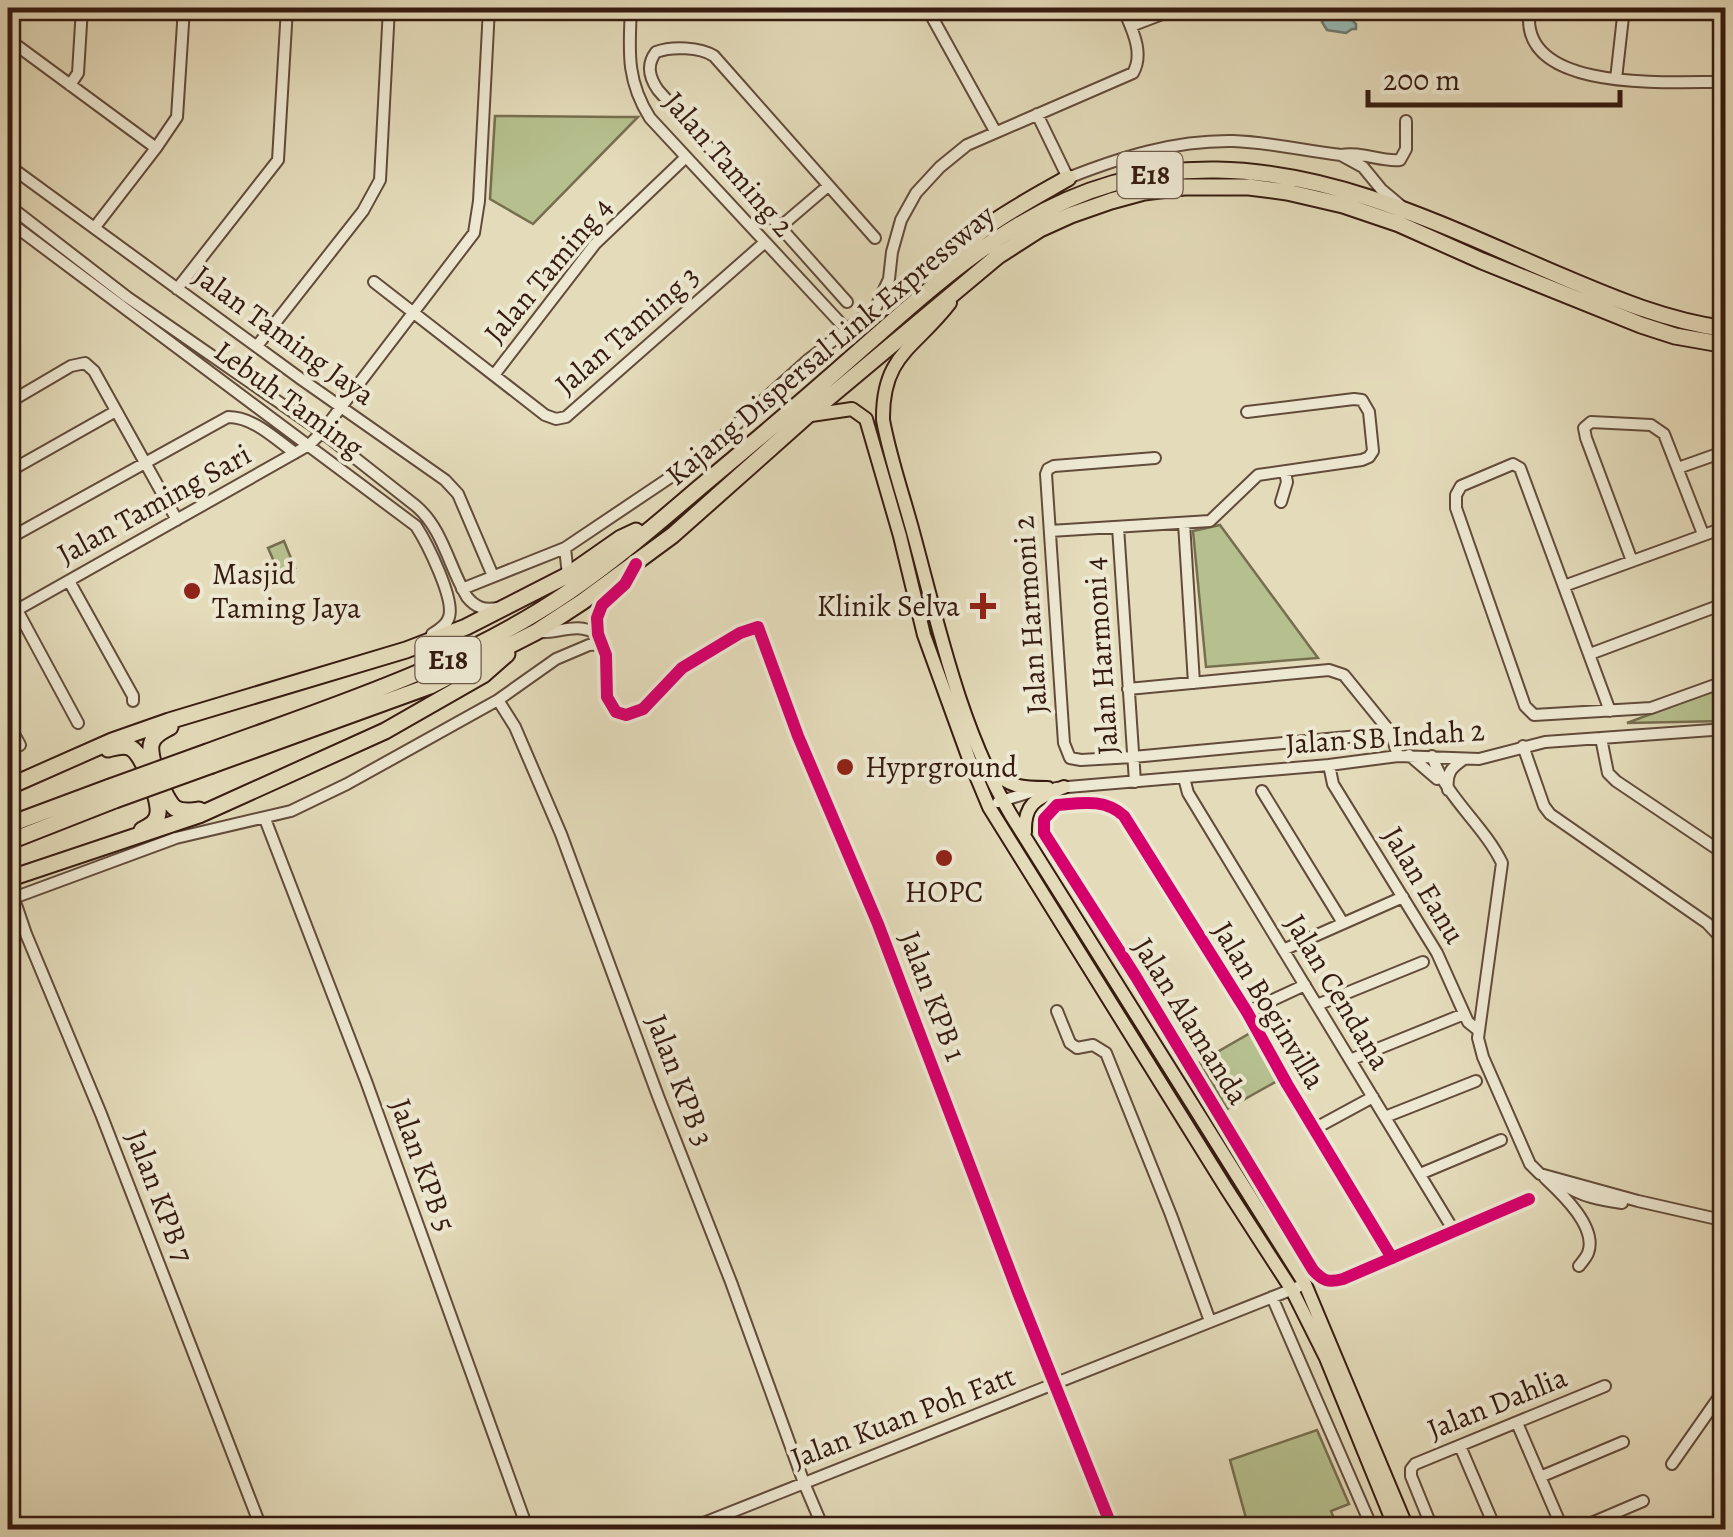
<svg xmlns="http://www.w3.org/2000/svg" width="1733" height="1537" font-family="Alegreya,serif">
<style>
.green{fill:#b6c08e;stroke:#766e4f;stroke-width:2.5}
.water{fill:#96bab5;stroke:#707a73;stroke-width:2.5}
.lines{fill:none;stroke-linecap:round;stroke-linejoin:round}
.minor-casing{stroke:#624b3a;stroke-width:14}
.major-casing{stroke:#361b10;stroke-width:16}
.highway-casing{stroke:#361b10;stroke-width:19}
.minor{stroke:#ede8d2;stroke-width:10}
.major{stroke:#e4dbba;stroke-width:12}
.highway{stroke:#e4dbba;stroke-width:15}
.highway-bridge-casing{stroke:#361b10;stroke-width:19;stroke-linecap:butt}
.highway-bridge{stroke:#e4dbba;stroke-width:15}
.cycleway-casing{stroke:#ede8d2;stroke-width:19}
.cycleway{stroke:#d6006c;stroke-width:12}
.poi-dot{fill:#8f2418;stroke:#ede8d2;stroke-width:4}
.labels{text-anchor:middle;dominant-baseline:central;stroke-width:8;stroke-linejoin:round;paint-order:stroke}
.shield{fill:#ede8d2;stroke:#6d584a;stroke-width:2.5}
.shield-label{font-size:28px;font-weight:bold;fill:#361b10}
.street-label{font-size:30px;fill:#361b10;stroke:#ede8d2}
.poi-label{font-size:30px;fill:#361b10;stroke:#ede8d2;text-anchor:start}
</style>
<rect width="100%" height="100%" fill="#e4dbba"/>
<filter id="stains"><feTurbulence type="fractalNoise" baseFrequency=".002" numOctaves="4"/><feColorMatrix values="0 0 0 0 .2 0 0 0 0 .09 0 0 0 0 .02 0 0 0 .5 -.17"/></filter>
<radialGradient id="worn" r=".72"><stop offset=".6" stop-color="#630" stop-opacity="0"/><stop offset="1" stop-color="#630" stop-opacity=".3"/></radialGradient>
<path class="green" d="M495 116 620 117H638L533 224 490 199Z
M1220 525 1318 658 1206 667 1193 531Z
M284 541 295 568 280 575 268 548Z
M1725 686V721L1627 723Z
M1252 1032 1279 1080 1227 1109 1200 1062Z
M1317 1430 1349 1504 1331 1511 1338 1529H1249L1230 1460Z"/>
<path class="water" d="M1327 16 1352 20 1356 24V29H1352L1346 33 1327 30 1322 22Z"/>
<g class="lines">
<defs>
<path id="minor" d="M631 8C629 51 626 80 650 118L846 329
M927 8 995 131
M1529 17C1526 94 1675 81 1726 82
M1131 26 1178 8
M8 39 156 148
M1616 79 1624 8
M70 85 78 73 82 8
M1037 114 1068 178C1121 157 1175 140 1233 141 1269 142 1305 151 1341 155 1361 151 1380 162 1400 160L1406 149V121
M1341 155 1363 167 1381 189 1400 205
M8 165 301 379 445 480 458 494 493 576
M8 205 127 297 322 432 416 506C443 529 449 567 467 597 476 608 484 610 498 608
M8 221 416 526C427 543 455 599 449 617 447 625 439 630 432 634
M95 227 156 148 177 117 184 8
M780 227 828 186
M374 282 545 415 556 419 566 417 764 243
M177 289 278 160 287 8
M847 302 658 90C649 77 646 65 656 52 672 46 700 47 714 56L875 238
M257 346 363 211 380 180 389 8
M494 375 595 244 685 158
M8 403 71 366 85 363 94 371 177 520
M1155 458 1054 466 1048 469 1046 474 1064 743 1070 758 1081 760 1133 757 1391 733
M1678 468 1726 451
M8 472 116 411
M1281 502 1287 482 1285 472
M1184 523 1194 683
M1118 527 1135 782
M1050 531 1210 521 1258 475 1362 460 1369 457 1373 451 1369 412 1362 400 1354 399 1247 412
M8 539 228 417C254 417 275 439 295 453
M565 548 568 575
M1632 561 1586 438 1584 428 1591 422 1651 425 1664 434 1703 534
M633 569 625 584 602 605 597 618 598 634 606 655 607 697 616 712 626 715 643 709 682 668 740 633 758 627 798 736 878 924 1019 1295 1113 1530
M69 581 133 696V701
M1564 586 1726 527
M462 589 565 548 699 458 808 360 876 307 889 279 892 252 901 220 916 193 940 167 967 145 1133 73C1145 52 1131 28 1123 8
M17 610 78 723
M8 615 309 445 322 432 474 233 479 201 489 8
M537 632C561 634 574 621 598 634
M1590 654 1726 603
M1128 689 1329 670 1344 675 1391 733 1398 756
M498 700 515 727 561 834 658 1096 731 1282 804 1483 824 1530
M1610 711 1520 468 1513 464 1461 486 1456 495V508L1525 706 1534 715 1651 708 1726 681
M8 723 20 745
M1601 738 1608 773 1616 781 1726 855
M1523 746 1544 806 1550 814 1707 923 1726 943
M1409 755 1437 779
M1432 756C1446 798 1483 824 1502 863L1478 1038 1483 1057 1530 1164 1540 1174 1638 1201 1726 1221
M1329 765 1333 784 1437 953 1468 1022 1478 1030
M1184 778 1188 793 1454 1231
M1056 788 1329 765 1398 756 1479 759 1545 742 1726 729
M1448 790C1446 773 1451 768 1464 759
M1262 791 1343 923
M998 802 1034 791
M265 819 366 1081 528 1530
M8 881 26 934 101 1114 262 1530
M8 900 176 838 291 811 347 784 498 700 556 659 589 645 603 644
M1283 950 1403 897
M1317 1005 1423 962
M1057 1011 1070 1043 1077 1048 1093 1045 1106 1053 1171 1215 1210 1321
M1247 1012 1305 985
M1350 1060 1464 1014
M1385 1117 1476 1081
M1314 1129 1373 1097
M1420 1174 1501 1140
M1545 1178C1561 1193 1598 1227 1588 1253 1586 1258 1582 1262 1579 1266
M1563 1184C1582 1197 1601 1200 1622 1203
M1392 1258 1287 1084 1247 1012 1124 816C1105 798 1081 803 1057 805L1044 819V833L1136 977 1313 1270C1323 1281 1328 1283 1343 1279L1529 1199
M1272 1297 1373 1530
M1517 1423 1563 1530
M1460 1446 1496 1530
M1672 1464 1726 1387
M1540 1477 1623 1442
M686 1530 1298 1287
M1433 1530 1411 1476V1469L1415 1464 1605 1386
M1575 1530 1643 1501"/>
<path id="major" d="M950 303C916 348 882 354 883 420 890 458 903 495 913 532 939 628 960 728 1011 815L1305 1284 1408 1530
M811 415 852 409 866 419 900 536 924 635 969 759 989 807 1226 1188 1292 1290 1326 1358 1396 1530
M992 768C1007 788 1024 788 1048 788
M1025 832C1024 801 1039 798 1064 787"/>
<path id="highway" d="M934 279C966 232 1019 206 1068 178
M170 727C163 731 155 734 152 742 146 754 165 801 175 808 182 813 191 811 199 810
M108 749C116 747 124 744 131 748 143 754 160 800 158 813 157 823 149 826 142 830
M207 752C332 706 460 667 570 591 615 560 657 524 699 488 741 453 783 418 824 382 943 279 1046 167 1217 170 1340 172 1450 229 1561 276 1615 299 1667 321 1726 329
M212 765 430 686 536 632 582 602 673 535 808 415 998 256 1040 229 1071 215 1111 201 1144 192 1184 187H1249L1287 192 1343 205 1399 224 1482 261 1641 325 1675 336 1726 345
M8 787 112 741 169 721 406 650 466 627 568 575 621 538 636 531
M8 825 110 787
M8 842 115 800
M8 879 199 815 385 731 483 675 507 654"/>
</defs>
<use href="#minor" class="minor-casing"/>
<use href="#major" class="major-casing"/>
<use href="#highway" class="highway-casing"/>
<use href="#minor" class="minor"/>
<use href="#major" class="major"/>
<use href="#highway" class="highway"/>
<defs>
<path id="highway-bridge" d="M110 787 207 752
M115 800 212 765"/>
</defs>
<use href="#highway-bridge" class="highway-bridge-casing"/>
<use href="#highway-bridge" class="highway-bridge"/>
<defs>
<path id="cycleway" d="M636 564 625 584 602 605 597 618 598 634 606 655 607 697 616 712 626 715 643 709 682 668 740 633 758 627 798 736 878 924 1019 1295 1113 1530
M1392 1258 1287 1084 1247 1012 1124 816C1105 798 1081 803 1057 805L1044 819V833L1136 977 1313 1270C1323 1281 1328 1283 1343 1279L1529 1199"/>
</defs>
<use href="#cycleway" class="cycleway-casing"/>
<use href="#cycleway" class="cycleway"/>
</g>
<g class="poi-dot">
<circle cx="192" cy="591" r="10"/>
<path d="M978 591h10v10h10v10h-10v10h-10v-10h-10v-10h10z"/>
<circle cx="845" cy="767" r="10"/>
<circle cx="944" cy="858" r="10"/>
</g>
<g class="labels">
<g class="shield">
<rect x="1117.5" y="152" width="65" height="46" rx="8"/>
<rect x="415.5" y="637" width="65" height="46" rx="8"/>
</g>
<g class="shield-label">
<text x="1150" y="175">E18</text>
<text x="448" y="660">E18</text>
</g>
<g class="street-label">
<text transform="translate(729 164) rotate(49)">Jalan Taming 2</text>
<text transform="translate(548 270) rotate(-50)">Jalan Taming 4</text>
<text transform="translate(627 330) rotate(-41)">Jalan Taming 3</text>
<text transform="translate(284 335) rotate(36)">Jalan Taming Jaya</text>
<text transform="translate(830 345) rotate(-40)">Kajang Dispersal Link Expressway</text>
<text transform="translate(289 399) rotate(36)">Lebuh Taming</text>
<text transform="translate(154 504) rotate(-29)">Jalan Taming Sari</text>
<text transform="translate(1030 615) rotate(-94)">Jalan Harmoni 2</text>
<text transform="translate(1101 656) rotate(-94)">Jalan Harmoni 4</text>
<text transform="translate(1385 737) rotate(-4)">Jalan SB Indah 2</text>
<text transform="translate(1424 885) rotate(59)">Jalan Eanu</text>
<text transform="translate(1338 992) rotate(59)">Jalan Cendana</text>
<text transform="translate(933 996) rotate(69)">Jalan KPB 1</text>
<text transform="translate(1269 1005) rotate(59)">Jalan Boginvilla</text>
<text transform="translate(1191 1021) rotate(58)">Jalan Alamanda</text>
<text transform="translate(680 1080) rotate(69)">Jalan KPB 3</text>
<text transform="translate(423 1165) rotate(70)">Jalan KPB 5</text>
<text transform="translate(160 1196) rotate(69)">Jalan KPB 7</text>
<text transform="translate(1497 1403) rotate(-22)">Jalan Dahlia</text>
<text transform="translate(903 1417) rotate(-21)">Jalan Kuan Poh Fatt</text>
</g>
<g class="poi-label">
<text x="212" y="574">Masjid<tspan x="212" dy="34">Taming Jaya</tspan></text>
<text x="960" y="606" text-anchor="end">Klinik Selva</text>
<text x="865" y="767">Hyprground</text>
<text x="944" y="892" text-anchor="middle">HOPC</text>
</g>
</g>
<rect width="1733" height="1537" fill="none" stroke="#e4dbba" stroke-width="40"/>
<rect x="10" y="10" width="1713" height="1517" fill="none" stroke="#361b10" stroke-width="5"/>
<rect x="20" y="20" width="1693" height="1497" fill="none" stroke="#361b10" stroke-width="2.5"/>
<path d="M1368 90v15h252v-15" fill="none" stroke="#361b10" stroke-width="5"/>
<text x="1383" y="90" font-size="30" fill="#361b10" stroke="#ede8d2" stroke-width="8" paint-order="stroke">200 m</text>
<rect width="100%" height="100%" filter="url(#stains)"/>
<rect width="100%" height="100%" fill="url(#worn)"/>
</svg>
